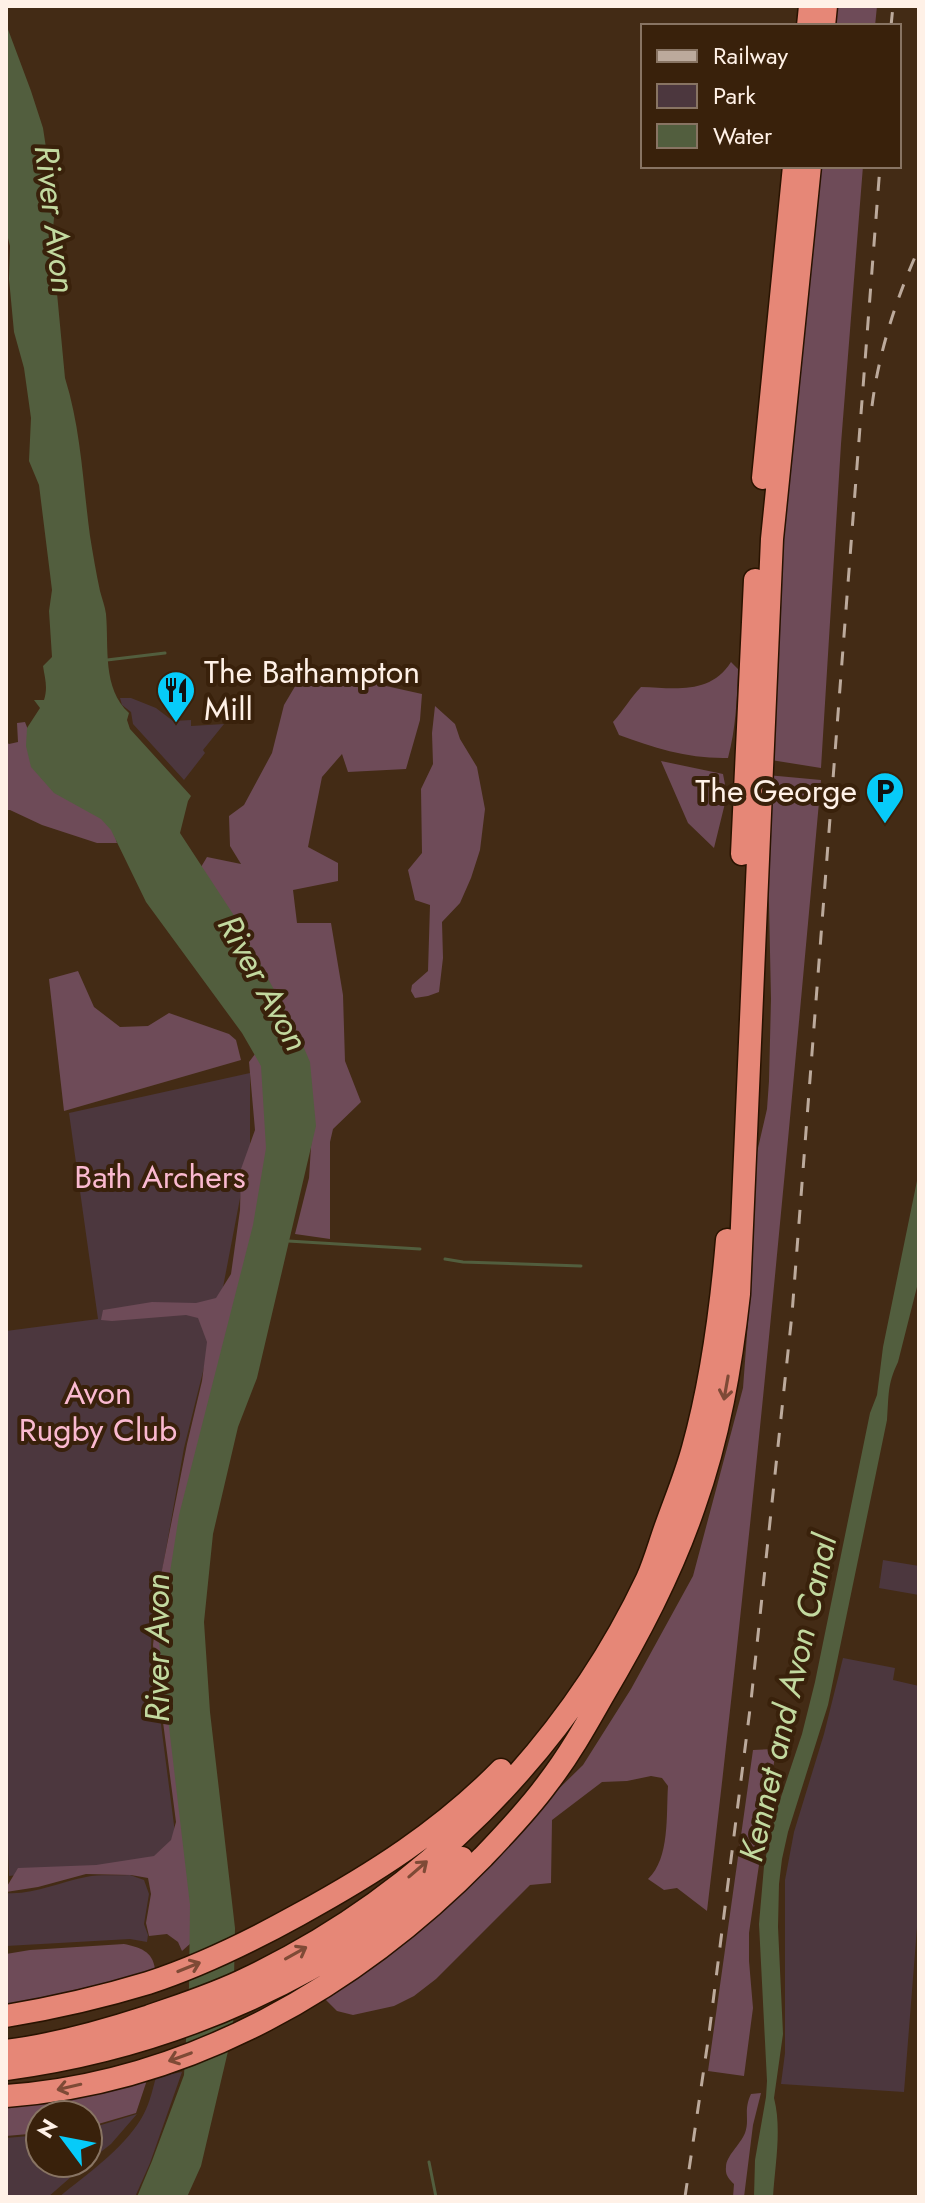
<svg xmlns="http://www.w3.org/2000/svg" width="925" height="2203" font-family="Jost,sans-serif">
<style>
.green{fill:#4c373e}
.forest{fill:#6e4b58}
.water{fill:#525e3e}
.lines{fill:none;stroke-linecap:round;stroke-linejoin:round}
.stream{stroke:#525e3e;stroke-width:3}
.trunk-casing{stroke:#291300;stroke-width:25}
.trunk{stroke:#e68777;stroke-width:22}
.rail{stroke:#bcaa9c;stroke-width:3;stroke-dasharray:14 14;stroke-linecap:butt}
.oneway{stroke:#7e4a36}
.labels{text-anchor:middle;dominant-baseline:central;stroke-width:8;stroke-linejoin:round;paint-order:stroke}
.poi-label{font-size:32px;fill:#fff1e7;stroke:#39210b;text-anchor:start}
.park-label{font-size:32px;fill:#fab9d0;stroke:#39210b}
.water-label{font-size:34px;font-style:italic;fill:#c2d99f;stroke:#39210b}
</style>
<rect width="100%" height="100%" fill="#432b15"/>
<path class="green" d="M120 698H131L156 708 173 721 191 720V726L224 724 203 750 205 753 184 780 133 724 131 712 122 705Z
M250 1073V1146L220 1303 184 1448 152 1628 151 1647 178 1856 9 1876 6 1805V1331L98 1319 69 1113Z
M883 1560 919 1566V1595L879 1588Z
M843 1658 895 1668 893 1680 919 1686V1902L904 2092 781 2084 785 2053V1880L794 1832 824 1734Z
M130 1875 144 1880 149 1894 144 1924 148 1935 147 1942 130 1939 6 1946V1893C34 1895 59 1882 86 1877 100 1874 116 1876 130 1875Z
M182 2072 150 2163 135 2197H59C87 2174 122 2150 141 2119 149 2106 152 2092 156 2077Z
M137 2114 111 2144 88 2162V2129Z
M40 2135V2163H87L48 2197H6V2138Z"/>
<path class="forest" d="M837 6H877L875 26H835Z
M820 166H863L841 444 821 768 771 760 783 530Z
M731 662 738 669C737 699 736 728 728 758 689 759 654 748 619 735L613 722C624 710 630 698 641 687 675 688 710 695 731 662Z
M332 682 377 684 422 694 420 720 406 769 348 772 342 754 322 777 308 847 338 863V881L293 890 297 923H331L343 995 345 1061 361 1102 333 1129 330 1142V1239L295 1234 309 1178 312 1131 198 872 207 857 241 864 230 846 229 816 244 805 272 753 284 705 297 683Z
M435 706 455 724 460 739 477 767 485 809 480 850 471 878 460 903 442 922 443 958 439 992 428 996 415 998 411 991 412 985 428 971 430 905 415 900 408 870 422 853 421 789 433 764 432 733Z
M25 722 30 735 107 811 117 843H97L42 825 10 810H6V742L9 744 18 742 17 723Z
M661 761 723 774 727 795 714 848 688 823Z
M767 775 821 780C787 1157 752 1535 707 1911L677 1888 664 1890 648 1879C670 1858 666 1815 668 1786L662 1778 651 1776 627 1781 602 1782 552 1820 551 1883 530 1885 436 1979 414 1996 394 2006 353 2015 337 2011 324 1998 439 1913 487 1868 532 1815 583 1765 631 1689 693 1576 743 1388 751 1281 755 1161 767 1109 769 1081 771 999 769 905 764 836Z
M78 971 94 1007 120 1027 148 1026 169 1013 229 1034 236 1040 241 1060 64 1111 49 979Z
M261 1046 273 1161 197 1456 201 1934 182 1951 178 1942 167 1934 149 1936 146 1923 151 1894 148 1878 131 1875 86 1874 38 1887 6 1892V1888L18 1868 96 1865 154 1856 171 1840 176 1822 153 1645 161 1575 187 1444 202 1381 207 1342 198 1318 186 1315 112 1321 101 1320 103 1310 152 1302 196 1303 216 1298 231 1274 240 1210 241 1169 255 1130 249 1062Z
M776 1749 749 1933V1961L753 2008 744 2076 708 2071 753 1750Z
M124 1944C139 1947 153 1951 155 1969L120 1982 6 2006V1954L30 1950Z
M147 2080 136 2113 88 2127V2115H40V2133L6 2136V2105Z
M761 2093 753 2125 744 2197H733L734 2184C729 2179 725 2175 726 2167 726 2156 740 2145 745 2133 750 2119 743 2111 751 2094Z"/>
<path class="water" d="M6 24 31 91 43 128 55 207 52 240 65 378C81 429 83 484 90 536 93 554 96 573 100 591 102 599 105 606 106 614 109 648 102 688 129 713L127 720 130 729 191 796 188 801 180 833 233 914 298 1034 310 1062 316 1126 257 1378 238 1427 213 1534 204 1622 210 1712 235 1928 233 2030 201 2166 187 2197H137L152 2161 184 2075 189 1987 190 1905 159 1642 179 1515 253 1225 266 1148 261 1066 242 1033 146 902 111 830 101 819 54 793 31 767 26 746 27 728 40 708 34 700H44C48 687 45 679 43 666L52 657 49 611 52 590 39 485 29 461 31 418 24 368 14 332 9 279 10 246 6 230Z
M919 1171V1279L898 1362C887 1385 889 1395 887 1420L828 1705 788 1832 782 1859 779 1884 778 1927 783 2034 774 2098C782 2129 775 2165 773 2197H754L755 2160 766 2097 767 2081 759 1924 764 1866 773 1821 802 1734 815 1682 870 1413 877 1395 883 1347Z"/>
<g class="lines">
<path class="stream" d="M107 660 165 653
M288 1241 420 1249
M445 1259 463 1262 581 1266
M429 2162 436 2197"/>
<defs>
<path id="trunk" d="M808 26 810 6
M824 26 826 6
M763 478 794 166
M742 854 755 580
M6 2016C54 2008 102 1997 148 1983 200 1966 251 1941 298 1915 373 1874 441 1831 501 1770
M6 2051C54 2045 101 2032 147 2017 181 2005 216 1994 248 1978 419 1897 566 1751 647 1579 655 1561 660 1542 667 1523 676 1498 686 1474 693 1448 712 1380 721 1310 727 1240
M6 2069C173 2047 340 1974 462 1858
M6 2096C189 2083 357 1986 483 1857 505 1834 528 1810 547 1784 568 1757 585 1727 602 1697 638 1636 671 1574 694 1507 719 1437 731 1366 739 1294L772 539 810 166"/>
</defs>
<use href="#trunk" class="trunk-casing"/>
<use href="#trunk" class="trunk"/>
<path class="rail" d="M891 26 893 6
M872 406C879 351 896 299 919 248
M685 2197 709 2034 751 1701 792 1314 880 166"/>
</g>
<defs><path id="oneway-shaft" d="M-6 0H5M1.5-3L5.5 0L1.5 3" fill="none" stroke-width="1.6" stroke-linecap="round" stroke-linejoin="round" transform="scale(2)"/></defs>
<g class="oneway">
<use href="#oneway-shaft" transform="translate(726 1388) rotate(100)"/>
<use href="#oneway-shaft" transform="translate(418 1869) rotate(-41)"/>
<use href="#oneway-shaft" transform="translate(296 1953) rotate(-29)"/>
<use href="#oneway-shaft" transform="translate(189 1967) rotate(-22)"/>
<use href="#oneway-shaft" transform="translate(180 2057) rotate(160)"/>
<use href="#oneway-shaft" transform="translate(69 2087) rotate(167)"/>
</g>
<defs>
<symbol id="restaurant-pin" viewBox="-11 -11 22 30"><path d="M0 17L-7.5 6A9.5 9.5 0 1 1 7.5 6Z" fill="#06cbf9" stroke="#39210b"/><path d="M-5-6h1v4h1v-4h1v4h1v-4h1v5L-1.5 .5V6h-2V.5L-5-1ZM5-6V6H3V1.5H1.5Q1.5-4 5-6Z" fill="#111"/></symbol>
<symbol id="parking-pin" viewBox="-11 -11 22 30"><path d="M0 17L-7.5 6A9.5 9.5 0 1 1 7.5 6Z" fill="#06cbf9" stroke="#39210b"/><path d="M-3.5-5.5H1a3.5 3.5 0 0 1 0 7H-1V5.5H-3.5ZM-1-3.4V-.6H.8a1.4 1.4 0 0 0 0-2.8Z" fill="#111"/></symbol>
</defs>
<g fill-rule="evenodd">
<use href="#restaurant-pin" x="154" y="668" width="44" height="60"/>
<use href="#parking-pin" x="863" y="769" width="44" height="60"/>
</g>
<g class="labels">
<g class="poi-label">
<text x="204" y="672">The Bathampton<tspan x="204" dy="37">Mill</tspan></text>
<text x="857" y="791" text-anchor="end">The George</text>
</g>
<g class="park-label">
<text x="160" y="1177">Bath Archers</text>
<text x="98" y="1393">Avon<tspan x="98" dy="37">Rugby Club</tspan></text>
</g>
<g class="water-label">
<text transform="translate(55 219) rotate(83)">River Avon</text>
<text transform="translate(263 983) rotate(61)">River Avon</text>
<text transform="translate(157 1648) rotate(-90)">River Avon</text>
<text transform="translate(788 1698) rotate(-77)">Kennet and Avon Canal</text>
</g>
</g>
<rect width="925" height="2203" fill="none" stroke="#fff1e7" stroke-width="16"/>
<rect x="641" y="24" width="260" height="144" fill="#39210b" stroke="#887463" stroke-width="2"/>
<rect x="657" y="50" width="40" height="12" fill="#bcaa9c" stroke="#887463" stroke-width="2"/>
<text x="713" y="64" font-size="24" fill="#fff1e7">Railway</text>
<rect x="657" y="84" width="40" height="24" fill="#4c373e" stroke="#887463" stroke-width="2"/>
<text x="713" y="104" font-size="24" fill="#fff1e7">Park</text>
<rect x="657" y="124" width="40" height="24" fill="#525e3e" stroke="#887463" stroke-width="2"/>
<text x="713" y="144" font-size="24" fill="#fff1e7">Water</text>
<g transform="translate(64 2139) rotate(302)"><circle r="38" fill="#39210b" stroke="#887463" stroke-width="2"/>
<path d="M0-6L14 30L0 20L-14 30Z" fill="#06cbf9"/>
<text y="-12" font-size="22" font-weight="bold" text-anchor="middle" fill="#fff1e7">N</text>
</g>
</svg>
